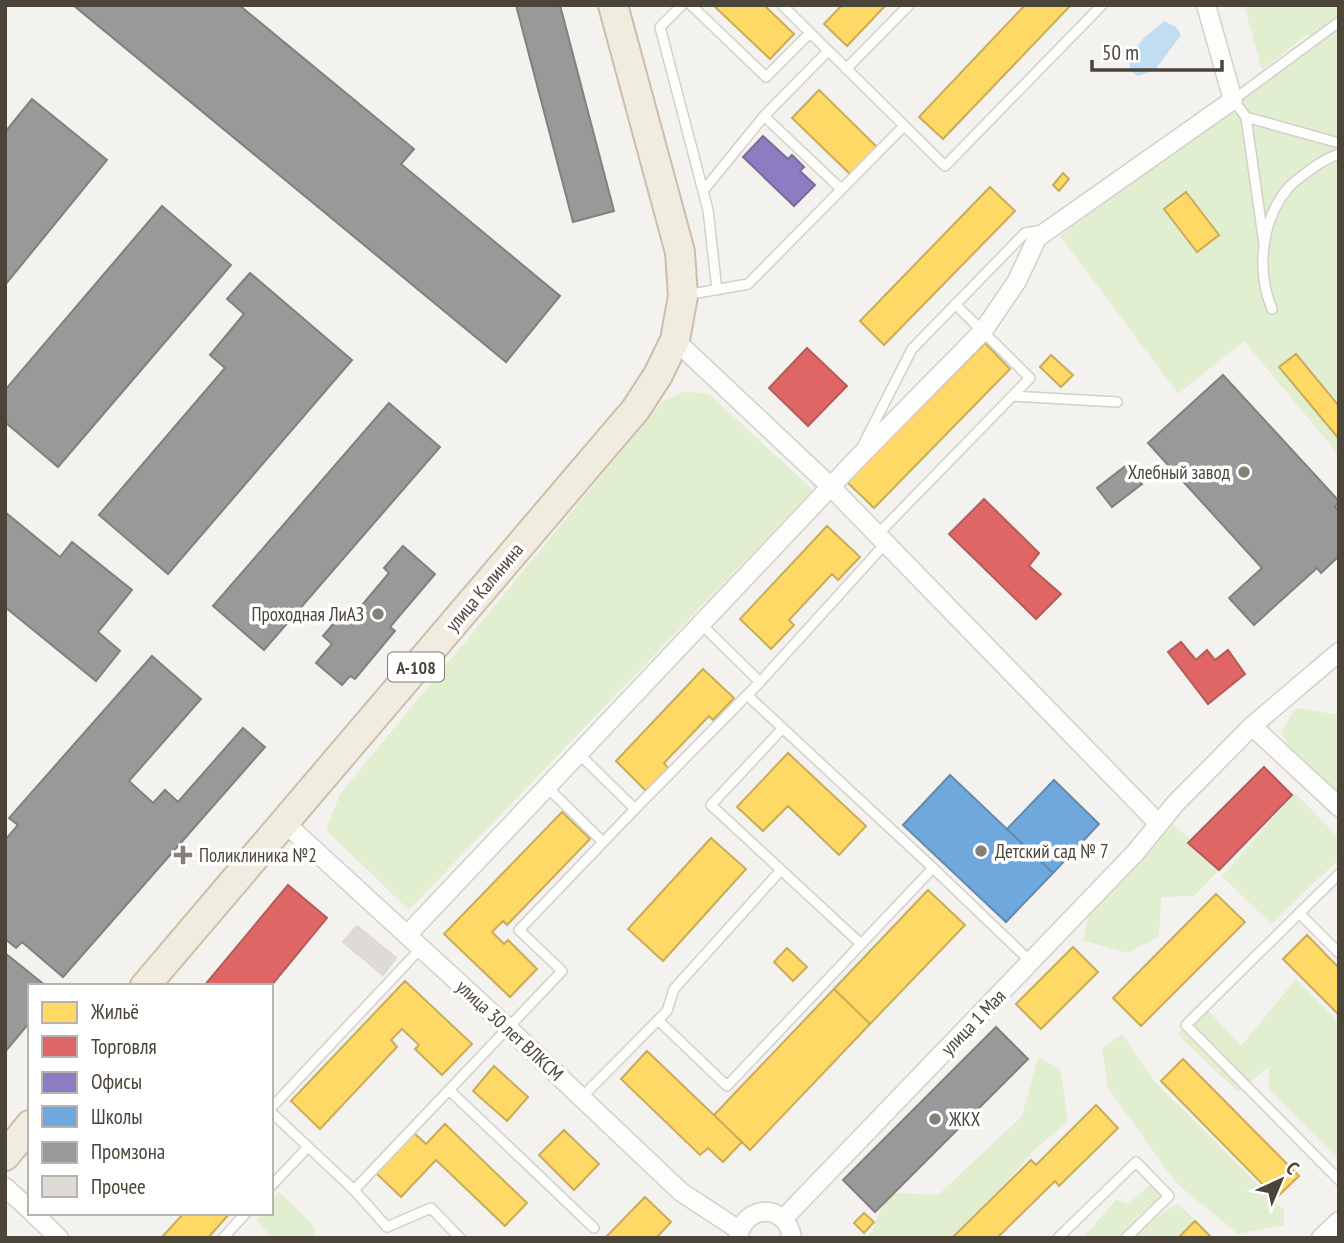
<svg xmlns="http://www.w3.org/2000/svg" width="1344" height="1243" font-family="'PT Sans Narrow',sans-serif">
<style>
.green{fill:#e1eecf}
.water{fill:#c0ddf1}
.homes{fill:#ffd966;stroke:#c9ac58;stroke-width:2}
.shops{fill:#e06666;stroke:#b35c58;stroke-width:2}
.offices{fill:#8e7cc3;stroke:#7a6b9a;stroke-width:2}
.schools{fill:#6fa8dc;stroke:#648aab;stroke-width:2}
.industry{fill:#999;stroke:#82807c;stroke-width:2}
.building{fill:#dedbd6;stroke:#dcd9d4;stroke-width:2}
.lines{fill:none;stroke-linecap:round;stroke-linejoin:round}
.service-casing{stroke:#d2d0cb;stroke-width:12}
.minor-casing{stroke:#d2d0cb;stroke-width:21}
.trunk-casing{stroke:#ccbfa9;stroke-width:32}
.service{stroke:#fdfdfc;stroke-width:9}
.minor{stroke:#fdfdfc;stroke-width:18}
.trunk{stroke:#f0ece0;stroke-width:28}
.poi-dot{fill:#868178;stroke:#fff;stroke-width:2.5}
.labels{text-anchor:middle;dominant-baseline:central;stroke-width:7;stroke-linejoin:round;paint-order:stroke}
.shield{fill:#fff;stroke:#817c74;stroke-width:2}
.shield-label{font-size:18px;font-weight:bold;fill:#4b4439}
.poi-label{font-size:19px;fill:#4b4439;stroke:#fff;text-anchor:start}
.street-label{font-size:19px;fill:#4b4439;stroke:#fff}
</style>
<rect width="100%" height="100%" fill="#f4f2ee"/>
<path class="green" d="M1244 5H1339V455L1244 341 1178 394 1060 236 1319 41 1308 34 1262 70Z
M686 391 710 395 813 490 409 910 326 830 340 794 663 401Z
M1296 708 1339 715V807L1294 756 1281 732Z
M1295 793 1339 838V859L1271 924 1222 876Z
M1172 823 1221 868 1194 896 1161 897 1159 937 1127 953 1083 940 1091 904Z
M1296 979 1339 1023V1160L1269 1089V1067L1238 1092 1177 1034 1205 1007 1241 1046Z
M1122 1034 1154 1081 1284 1210V1225L1238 1234 1177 1184 1108 1088 1102 1048Z
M1038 1058 1060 1068 1068 1121 1033 1151 958 1238H866L872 1231 888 1193 938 1195 1022 1116Z
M1158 1178 1167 1192 1135 1219 1141 1228 1178 1203 1212 1238H1083L1116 1200 1128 1204Z
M279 1192 315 1227V1238H272L257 1221 263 1213H271V1202Z"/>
<path class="water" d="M1164 21 1176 27 1181 35 1155 70 1138 76 1130 70 1129 57 1144 38Z"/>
<path class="homes" d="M713 5H764L794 34 770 59Z
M842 5H886L847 46 824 24Z
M1025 5H1071L943 139 919 117Z
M819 90 878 148 851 175 792 118Z
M1063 173 1069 179 1059 191 1053 185Z
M990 187 1015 211 884 345 860 321Z
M1186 192 1219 235 1197 252 1164 209Z
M985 343 1010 369 874 508 847 482Z
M1296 354 1339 406V439L1279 367Z
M1051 355 1073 375 1061 387 1040 367Z
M827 526 860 557 838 580 832 574 789 620 794 625 771 649 740 619Z
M703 669 734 698 713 720 709 716 664 763 668 768 646 791 616 761Z
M788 753 866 826 839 855 788 806 763 831 737 807Z
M562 812 590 839 507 925 503 921 492 932 504 944 508 940 537 969 510 997 444 934Z
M711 838 746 869 663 961 628 929Z
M928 890 965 925 870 1024 834 989Z
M1216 894 1245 922 1141 1026 1113 998Z
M1307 935 1339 968V1015L1283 959Z
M1073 947 1098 972 1041 1029 1016 1004Z
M787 948 807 967 793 981 774 962Z
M405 981 472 1044 442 1075 415 1049 419 1045 402 1029 391 1040 397 1047 320 1129 291 1101Z
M834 989 870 1024 750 1150 714 1115Z
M647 1051 742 1142 723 1162 708 1148 700 1155 621 1079Z
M1183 1059 1299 1176 1276 1198 1161 1081Z
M494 1066 528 1097 507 1121 473 1091Z
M1096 1105 1118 1128 1059 1186 1055 1181 997 1238H952L1031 1160 1036 1165Z
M445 1124 527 1203 505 1226 436 1160 401 1197 375 1172 413 1132 426 1144Z
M564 1130 599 1164 574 1190 539 1155Z
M645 1197 671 1222 656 1238H605Z
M184 1213H230L208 1238H161Z
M864 1213 874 1222 864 1233 854 1223Z
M1195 1221 1212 1238H1178Z"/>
<path class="shops" d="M807 348 847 386 808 426 769 388Z
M984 499 1039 553 1029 566 1061 594 1036 619 949 534Z
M1181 642 1196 660 1207 650 1215 660 1228 650 1245 674 1208 704 1168 652Z
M1264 767 1292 795 1219 870 1188 843Z
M288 885 327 918 271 986H204Z"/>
<path class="offices" d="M763 136 788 159 792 155 804 167 800 171 815 185 794 206 743 157Z"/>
<path class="schools" d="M950 775 1053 873 1006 922 903 825Z
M1054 780 1099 824 1053 873 1007 829Z"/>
<path class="industry" d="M73 5H239L414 149 401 164 560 296 506 362Z
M516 5H560L614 211 573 222Z
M32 99 107 160 5 285V132Z
M162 206 231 265 58 467 5 422V390Z
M250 273 352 360 168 574 99 515 225 368 210 355 244 314 227 299Z
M1223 375 1339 501 1335 507 1339 511V556L1321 573 1317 568 1254 625 1229 598 1262 568 1148 443Z
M389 403 440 447 264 650 213 606Z
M1128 464 1142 484 1112 507 1097 488Z
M5 512 60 557 72 542 132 590 98 632 120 651 96 681 5 607Z
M403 546 435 574 390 627 395 631 355 679 350 676 342 685 316 663 332 644 323 636 344 611 352 617 389 573 384 568Z
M152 656 201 699 129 781 153 803 165 790 178 802 243 728 265 747 63 977 22 942 16 948 5 939V840L18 825 9 818Z
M5 953 46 986H30V1022L5 1052Z
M996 1027 1028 1059 875 1212 843 1180Z"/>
<path class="building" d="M357 926 396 958 383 975 343 942Z"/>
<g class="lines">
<defs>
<path id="service" d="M682 5 660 27 708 210 717 290
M691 5 766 77 810 33
M782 5 945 166 1102 5
M846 69 909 5
M764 116 841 189
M1246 117 1339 143
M703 191 764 116 828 51
M1264 244 1246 117 1233 100 1339 22
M686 295 748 284 904 126
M1272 309C1256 271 1261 219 1289 187 1294 182 1301 177 1306 173 1316 165 1327 158 1339 154
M1013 396 1117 402
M863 445 912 349 1025 233 1042 230
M877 535 1030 378 955 304
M760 682 885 544
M747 695 933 868 1031 962
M783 728 711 805 861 944
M578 753 635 809 760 682 701 624
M547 787 603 842
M1339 874 1186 1025 1339 1180
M1299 913 1339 953
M658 1020 727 1086 933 868
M449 1090 594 1228
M582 1097 667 1011 674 989 781 870
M271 1108 421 948
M271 1112 354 1190 562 971 519 930 635 809
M271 1186 308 1147
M354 1190 387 1227 431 1208 460 1238
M223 1238 246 1213
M1058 1238 1136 1162 1169 1196 1126 1238"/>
<path id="minor" d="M675 340 831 487 1159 824
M1252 726 1339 807
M285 823 508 1028 681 1192 739 1230
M407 935 854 462 983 331 1017 281 1037 238 1233 100 1206 5
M5 1187 30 1210
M33 1213 59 1238
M784 1218 1135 853 1175 804 1252 726 1339 652
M738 1238C744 1203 787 1203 792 1238
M1321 1238 1339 1221"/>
<path id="trunk" d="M145 986 636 409 658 375 675 340 683 296 680 252 613 5
M5 1156 30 1125"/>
</defs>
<use href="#service" class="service-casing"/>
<use href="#minor" class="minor-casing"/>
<use href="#trunk" class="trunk-casing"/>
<use href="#service" class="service"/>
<use href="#minor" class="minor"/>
<use href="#trunk" class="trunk"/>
</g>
<g class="poi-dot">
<circle cx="1244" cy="472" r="7"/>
<circle cx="378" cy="614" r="7"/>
<circle cx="981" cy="851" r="7"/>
<path d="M179.5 844.5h7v7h7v7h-7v7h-7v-7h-7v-7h7z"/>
<circle cx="935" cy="1119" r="7"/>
</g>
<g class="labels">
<rect class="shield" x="388" y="652.5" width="56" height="29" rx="5"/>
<g class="shield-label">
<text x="416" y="667">А-108</text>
</g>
<g class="poi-label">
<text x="1230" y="472" text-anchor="end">Хлебный завод</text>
<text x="364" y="614" text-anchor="end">Проходная ЛиАЗ</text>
<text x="995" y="851">Детский сад № 7</text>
<text x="199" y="855">Поликлиника №2</text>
<text x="949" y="1119">ЖКХ</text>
</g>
<g class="street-label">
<text transform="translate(484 587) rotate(-50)">улица Калинина</text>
<text transform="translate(973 1022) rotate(-46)">улица 1 Мая</text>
<text transform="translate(510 1030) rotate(43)">улица 30 лет ВЛКСМ</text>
</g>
</g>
<rect width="1344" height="1243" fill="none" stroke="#4b4439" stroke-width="14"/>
<rect x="28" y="984" width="245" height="231" fill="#ffffff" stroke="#b7b4b0" stroke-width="2"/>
<rect x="42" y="1002" width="35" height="21" fill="#ffd966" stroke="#b7b4b0" stroke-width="2"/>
<text x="91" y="1019" font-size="21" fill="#4b4439">Жильё</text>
<rect x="42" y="1036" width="35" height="21" fill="#e06666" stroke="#b7b4b0" stroke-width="2"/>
<text x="91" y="1054" font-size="21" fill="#4b4439">Торговля</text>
<rect x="42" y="1072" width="35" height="21" fill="#8e7cc3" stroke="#b7b4b0" stroke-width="2"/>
<text x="91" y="1089" font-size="21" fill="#4b4439">Офисы</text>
<rect x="42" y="1106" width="35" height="21" fill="#6fa8dc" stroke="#b7b4b0" stroke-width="2"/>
<text x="91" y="1124" font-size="21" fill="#4b4439">Школы</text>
<rect x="42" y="1142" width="35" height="21" fill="#999999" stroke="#b7b4b0" stroke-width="2"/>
<text x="91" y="1159" font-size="21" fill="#4b4439">Промзона</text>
<rect x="42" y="1176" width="35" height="21" fill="#dedbd6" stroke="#b7b4b0" stroke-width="2"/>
<text x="91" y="1194" font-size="21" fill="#4b4439">Прочее</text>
<g transform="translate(1281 1180) rotate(44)" stroke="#ffffff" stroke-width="5" paint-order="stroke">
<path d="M0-5L12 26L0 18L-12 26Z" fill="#4b4439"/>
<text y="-10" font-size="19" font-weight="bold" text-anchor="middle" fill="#4b4439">С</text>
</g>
<path d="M1092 60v10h130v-10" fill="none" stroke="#4b4439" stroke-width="3.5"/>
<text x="1102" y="60" font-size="21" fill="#4b4439" stroke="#ffffff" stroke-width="5" paint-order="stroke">50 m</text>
</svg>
